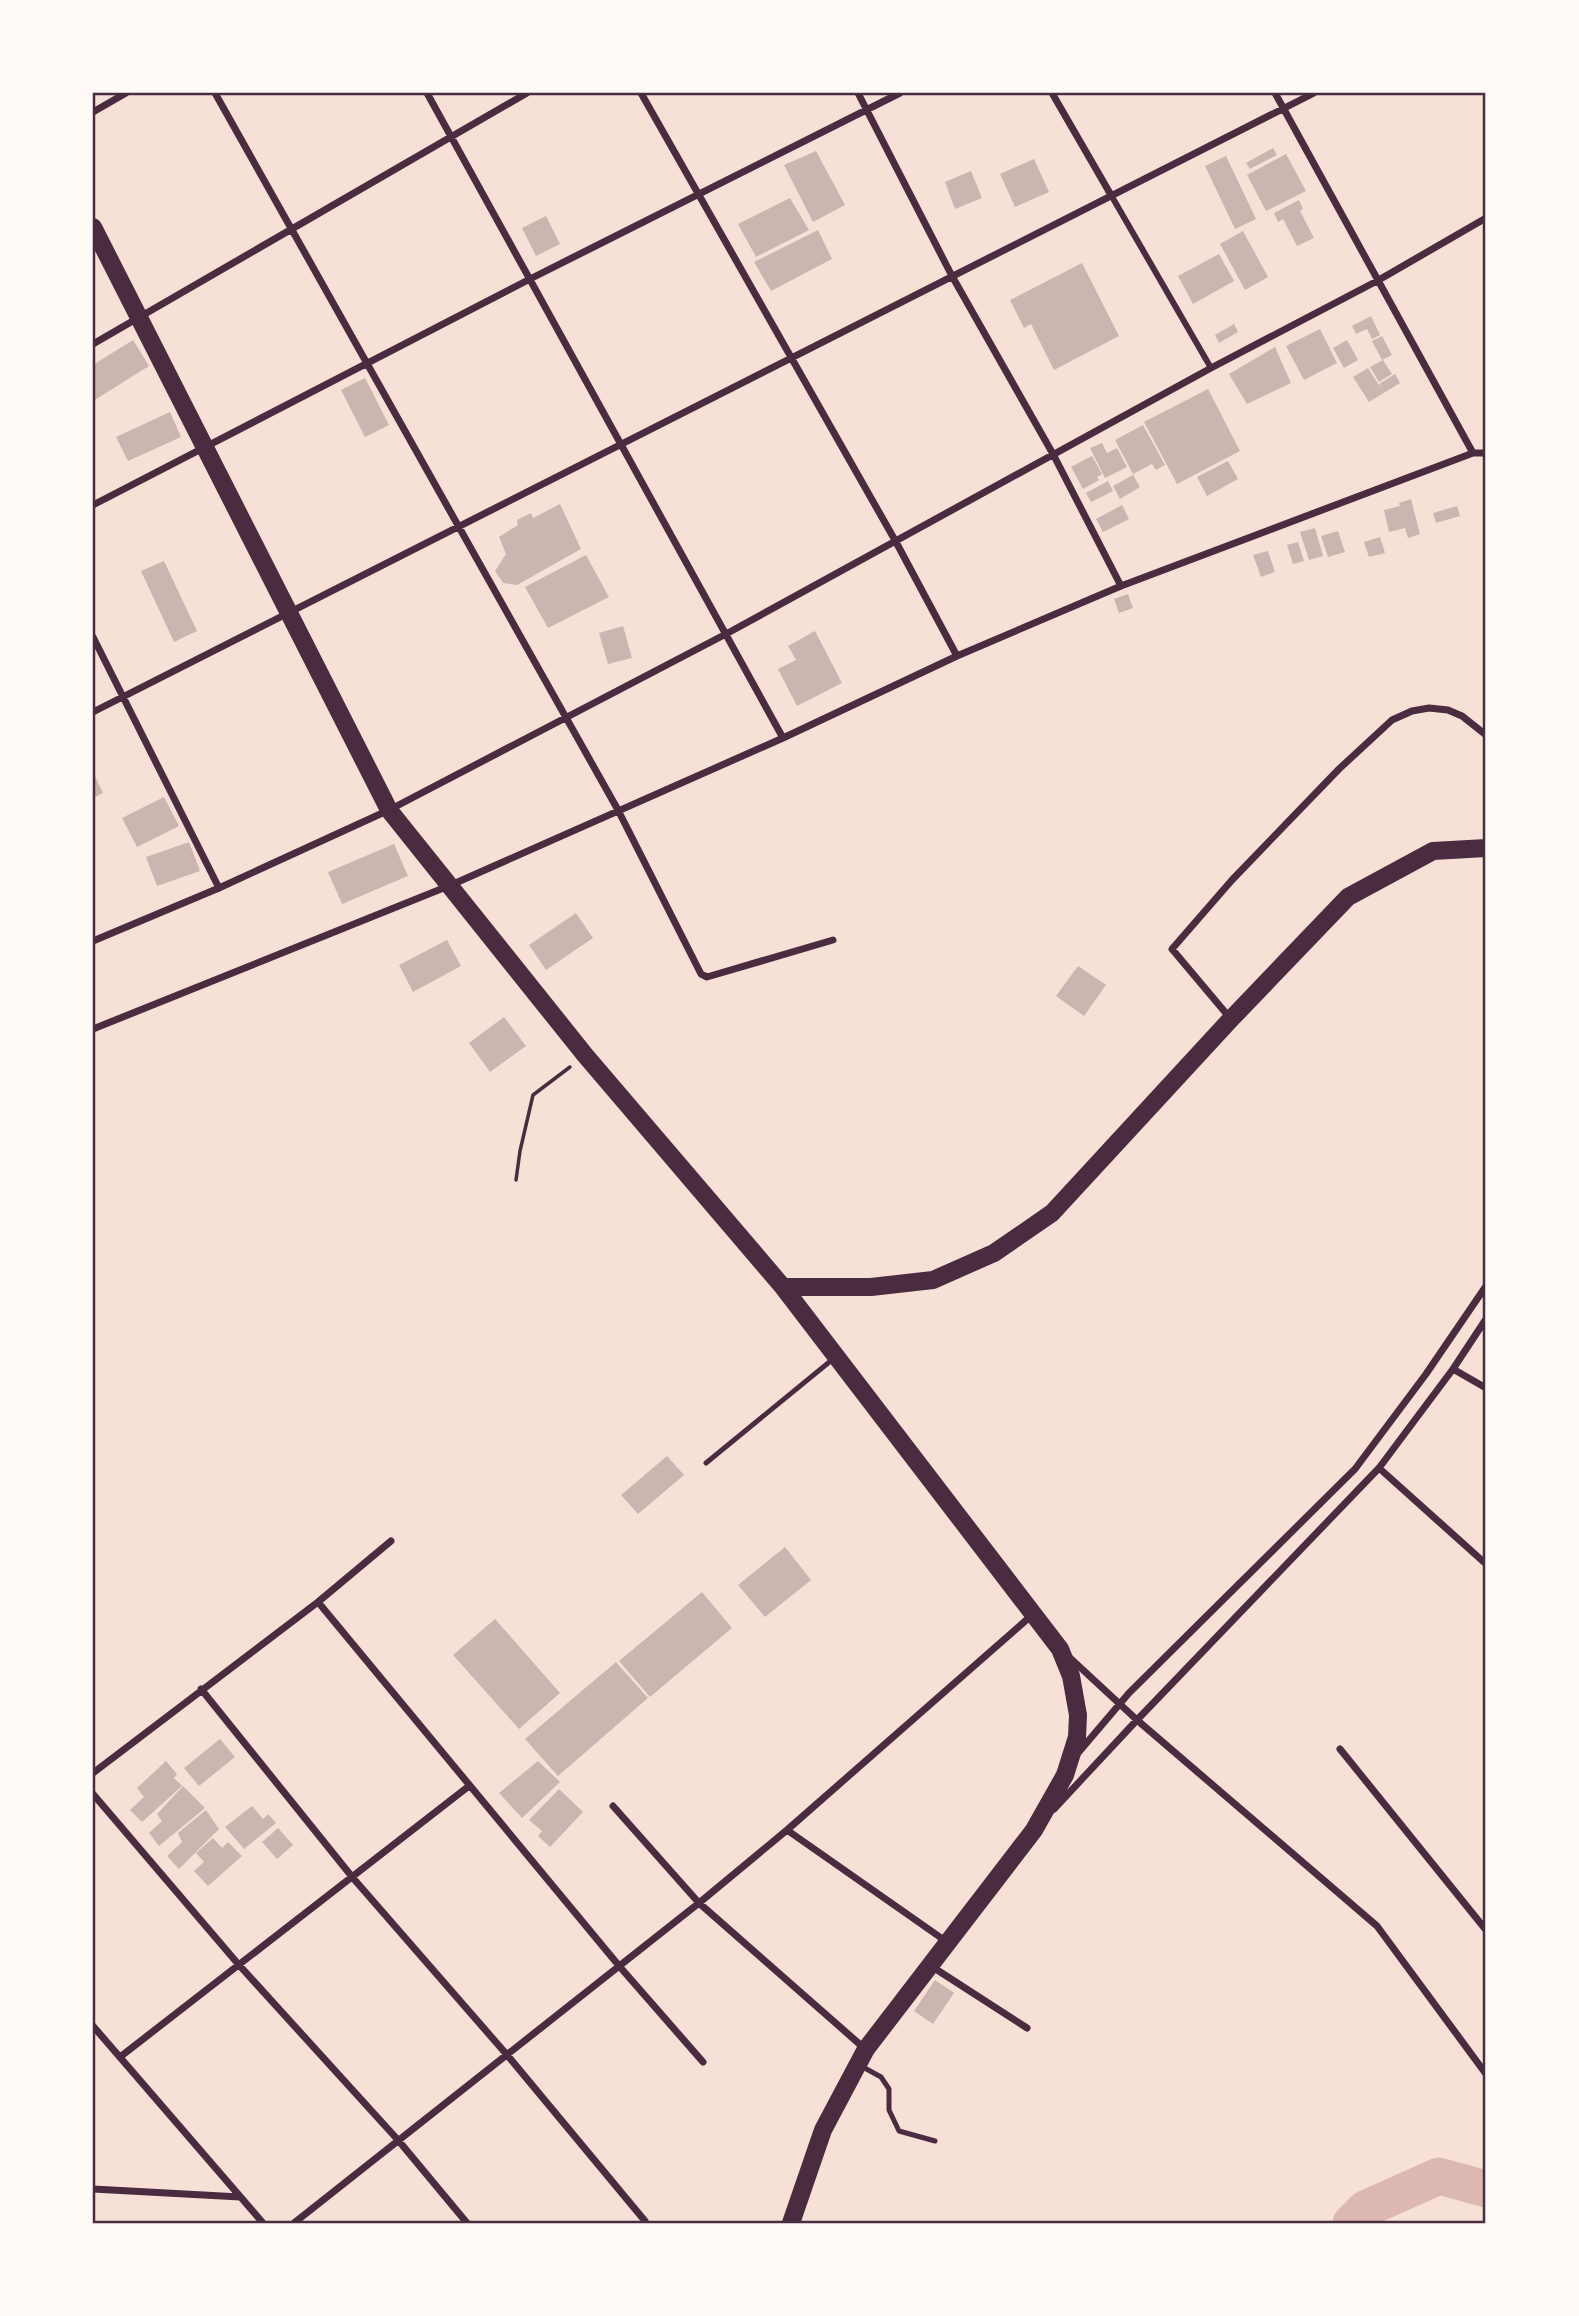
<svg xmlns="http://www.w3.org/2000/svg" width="1579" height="2316" font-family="'Source Serif 4',serif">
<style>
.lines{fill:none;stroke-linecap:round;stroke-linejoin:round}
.river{stroke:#dcb8b0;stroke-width:37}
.building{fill:#ccb4b1}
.path{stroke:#4a2c40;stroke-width:3.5}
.service{stroke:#4a2c40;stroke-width:5}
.pedestrian{stroke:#4a2c40;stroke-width:6}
.minor{stroke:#4a2c40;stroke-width:7}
.primary{stroke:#4a2c40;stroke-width:18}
.neatline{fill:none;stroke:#4a2c40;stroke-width:2.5}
</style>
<rect width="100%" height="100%" fill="#f7e1d7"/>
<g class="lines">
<path class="river" d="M1351 2223 1365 2209 1439 2176 1486 2189"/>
</g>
<path class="building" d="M1273 148 1277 155 1250 169 1246 163Z
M816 151 845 205 813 222 784 165Z
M1286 154 1306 191 1266 211 1247 175Z
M1226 156 1256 219 1235 229 1205 166Z
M1034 159 1049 192 1015 207 1000 174Z
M971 171 982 198 955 209 945 182Z
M790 198 809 230 756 257 738 224Z
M1299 200 1303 209 1300 211 1314 238 1297 246 1283 219 1278 222 1274 213Z
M546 216 560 244 536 256 522 228Z
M818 230 832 259 771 291 754 262Z
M1243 231 1268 277 1245 290 1220 244Z
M1219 254 1234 281 1193 304 1178 276Z
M1082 263 1119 336 1054 370 1031 324 1024 328 1010 300Z
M1371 316 1380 335 1372 339 1367 329 1356 334 1352 326Z
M1234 324 1238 332 1219 343 1215 335Z
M1320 329 1337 363 1304 380 1286 346Z
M1382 336 1392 355 1382 360 1372 341Z
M133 340 149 366 93 401V365Z
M1347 340 1358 360 1344 368 1333 348Z
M1275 347 1291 383 1247 404 1229 374Z
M1383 360 1392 374 1379 382 1370 367Z
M1368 368 1382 390 1379 384 1395 374 1400 383 1369 402 1353 377Z
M365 378 389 425 365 437 341 390Z
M1208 389 1240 451 1177 484 1144 422Z
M170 412 181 437 128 461 116 437Z
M1143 425 1165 465 1156 470 1152 464 1133 474 1115 440Z
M1102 443 1107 453 1117 448 1127 467 1105 478 1090 448Z
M1092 456 1102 474 1097 477 1099 480 1083 489 1071 467Z
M1228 461 1238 479 1207 496 1197 477Z
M1133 475 1140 487 1120 499 1113 486Z
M1108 481 1113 491 1091 502 1086 493Z
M1411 499 1420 534 1408 538 1405 528 1389 532 1384 510 1400 506 1399 503Z
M560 504 581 549 517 585 503 583 495 571 506 554 499 537 518 525 517 520 531 513 533 518Z
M1122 505 1129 519 1103 532 1096 519Z
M1457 506 1460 516 1436 523 1433 513Z
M1315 528 1323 556 1309 560 1300 532Z
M1338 531 1345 552 1328 557 1321 536Z
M1380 537 1385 553 1369 557 1364 542Z
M1298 542 1304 561 1293 564 1287 545Z
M1268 551 1275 572 1261 577 1253 555Z
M586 555 609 597 548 628 525 587Z
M164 561 197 631 174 642 141 571Z
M1128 594 1133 608 1119 613 1114 599Z
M623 626 632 658 608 664 599 633Z
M815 631 842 683 797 706 778 669 796 660 788 646Z
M93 772 103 793 93 798Z
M164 797 179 826 137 847 122 818Z
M189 842 200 871 157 886 146 857Z
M394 844 408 876 342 904 328 872Z
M576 913 593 938 546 970 529 945Z
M447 940 461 966 413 992 399 965Z
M1078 966 1106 985 1084 1016 1056 996Z
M504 1017 526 1046 490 1072 469 1043Z
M667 1456 684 1475 638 1514 621 1495Z
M785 1547 811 1580 765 1617 738 1585Z
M702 1592 732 1628 650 1697 619 1661Z
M495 1619 560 1693 519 1729 453 1655Z
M616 1662 648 1698 558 1776 525 1739Z
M220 1739 235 1757 199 1786 184 1768Z
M166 1761 177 1774 174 1778 182 1786 142 1822 130 1810 144 1797 137 1788Z
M538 1761 560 1782 522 1818 499 1793Z
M183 1786 205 1808 159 1846 149 1833 162 1821 157 1814Z
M559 1789 583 1812 550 1847 538 1836 542 1831 529 1820Z
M252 1806 263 1819 268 1814 276 1823 244 1849 225 1827Z
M206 1810 219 1829 179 1869 167 1856 182 1842 178 1833Z
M278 1828 293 1845 277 1859 262 1842Z
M213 1838 222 1848 228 1842 242 1856 208 1886 194 1871 204 1862 196 1853Z
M935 1980 954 1993 933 2024 914 2011Z"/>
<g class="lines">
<path class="path" d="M516 1180 520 1151 533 1095 570 1067"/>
<path class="service" d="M706 1463 833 1359
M861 2066 881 2077 889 2089V2110L899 2131 935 2141"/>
<path class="pedestrian" d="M1111 195 1211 368"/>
<path class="minor" d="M215 93 618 810 701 974 707 977 833 940
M427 93 783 738
M641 93 896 542 957 656
M858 93 952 276 1053 454 1121 586
M1052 93 1111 195
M1275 93 1473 453
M93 112 126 93
M93 344 527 93
M93 505 530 279 900 93
M93 637 219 888
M93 712 1314 93
M93 941 219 888 389 810 726 634 1211 368 1377 281 1486 218
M1230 1018 1172 949 1232 880 1339 769 1392 720 1412 711 1429 708 1448 710 1462 716 1486 735
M93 1029 451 885 783 738 957 656 1121 586 1473 453H1486
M1453 1369 1486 1388
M1379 1468 1486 1564
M318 1602 620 1967 703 2062
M1069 1657 1137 1720 1377 1926 1486 2074
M201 1689 353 1878 508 2056 645 2221
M1340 1749 1486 1930
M1078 1753 1129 1693 1355 1469 1426 1374 1486 1286
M93 1773 318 1602 391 1541
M93 1794 239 1965 398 2140 467 2223
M613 1806 699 1903 864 2048
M1054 1809 1137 1720 1379 1468 1453 1369 1486 1319
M787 1830 947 1942
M931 1966 1027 2028
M93 2026 263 2223
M120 2057 469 1786
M93 2189 240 2197
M294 2223 699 1903 787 1830 1032 1615"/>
<path class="primary" d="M93 227 389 810 585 1055 783 1287 1060 1649 1071 1676 1078 1715 1077 1737 1065 1775 1034 1830 866 2049 823 2130 791 2223
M783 1287H871L933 1280 994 1253 1052 1213 1231 1019 1348 897 1433 851 1486 848"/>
</g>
<rect width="1579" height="2316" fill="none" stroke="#fffaf5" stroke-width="189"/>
<rect x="94" y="94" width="1390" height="2128" class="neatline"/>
</svg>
